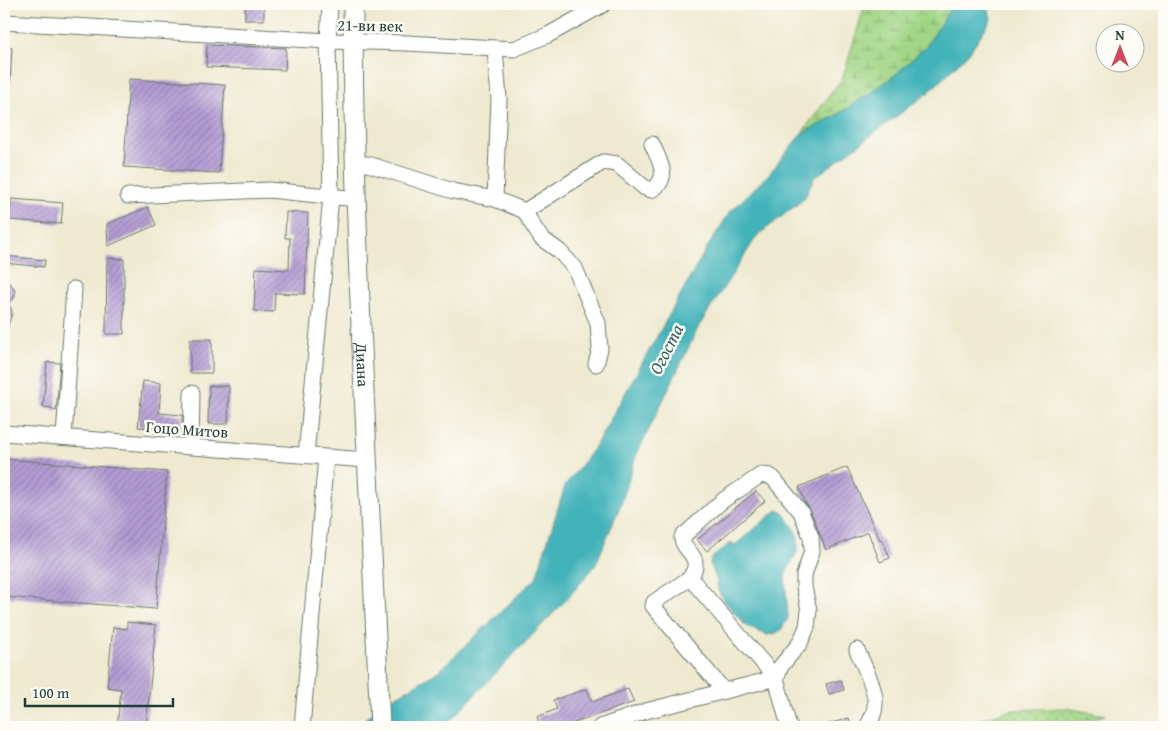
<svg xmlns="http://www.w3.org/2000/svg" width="1168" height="731" font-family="'Gentium Book Plus',serif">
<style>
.grass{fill:url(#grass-dots);stroke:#608a5d}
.wetland{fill:url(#wetland-marsh);stroke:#608a5d}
.water{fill:#42b3b9;stroke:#307876}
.building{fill:url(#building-hatch)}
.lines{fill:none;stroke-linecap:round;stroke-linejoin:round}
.minor-casing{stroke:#67796a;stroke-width:17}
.major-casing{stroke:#67796a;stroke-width:21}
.minor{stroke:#fff;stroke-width:15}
.major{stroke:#fff;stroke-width:19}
.labels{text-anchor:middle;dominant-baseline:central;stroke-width:5;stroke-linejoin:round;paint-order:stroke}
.street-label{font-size:16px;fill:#1f3d34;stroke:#fdfcf7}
.water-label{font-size:18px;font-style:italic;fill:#2a605c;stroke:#fdfcf7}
</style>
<defs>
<pattern id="grass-dots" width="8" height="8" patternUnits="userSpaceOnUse" patternTransform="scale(1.25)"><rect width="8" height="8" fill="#a2d686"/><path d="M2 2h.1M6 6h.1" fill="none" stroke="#83af6e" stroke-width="1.8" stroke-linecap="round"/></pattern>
<pattern id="wetland-marsh" width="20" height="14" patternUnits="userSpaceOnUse" patternTransform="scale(1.25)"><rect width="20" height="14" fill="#a2d686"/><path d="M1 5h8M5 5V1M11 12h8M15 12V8" fill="none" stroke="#83af6e"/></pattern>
<pattern id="building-hatch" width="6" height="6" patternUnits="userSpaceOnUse" patternTransform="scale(1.25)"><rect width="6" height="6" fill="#b39cd3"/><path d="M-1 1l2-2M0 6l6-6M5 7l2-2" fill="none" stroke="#9180ac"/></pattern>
</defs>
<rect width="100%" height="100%" fill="#fdfcf7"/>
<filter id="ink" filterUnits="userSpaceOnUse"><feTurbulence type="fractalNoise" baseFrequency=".02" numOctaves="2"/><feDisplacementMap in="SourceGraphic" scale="10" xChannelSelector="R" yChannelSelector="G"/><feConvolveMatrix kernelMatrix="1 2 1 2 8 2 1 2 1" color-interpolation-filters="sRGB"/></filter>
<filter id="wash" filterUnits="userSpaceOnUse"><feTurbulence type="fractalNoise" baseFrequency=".0096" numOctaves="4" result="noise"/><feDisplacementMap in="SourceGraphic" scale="20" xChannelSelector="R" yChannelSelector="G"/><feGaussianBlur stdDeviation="1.12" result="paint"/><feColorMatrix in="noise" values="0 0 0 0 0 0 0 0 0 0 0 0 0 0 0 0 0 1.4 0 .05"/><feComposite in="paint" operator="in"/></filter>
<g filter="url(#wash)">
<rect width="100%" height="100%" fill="#eee9cf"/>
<path class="grass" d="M1066 708 1105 715 1080 721 1072 727H953L1011 710Z"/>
<path class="wetland" d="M865 4H951C947 16 935 36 926 46 891 83 846 111 801 134L843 77Z"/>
<path class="water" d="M951 4H988L991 20 968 54 928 93 814 178 804 199 757 236 699 326 636 456 621 504 595 566 567 599 444 727H354L390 700 439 671 536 578 565 486 596 445 705 251 730 212 769 174 801 134 834 117 893 77 927 45 947 14Z
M779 510 782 511C790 522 803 537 797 551 794 560 788 567 785 576L788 618 781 630 774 634 767 635 746 626 725 602 718 590 716 578 710 564 711 560 713 557 732 542 735 545 776 511Z"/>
<g id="blocks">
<path class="building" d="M245 4H264V20H245Z
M207 45 286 48 285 70 206 67Z
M4 47 12 48 10 85H4Z
M129 79 225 85 219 173 124 167Z
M11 199 63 203 61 224 9 220Z
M148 207 156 225 108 246 107 224Z
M286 212 308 213 305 294 275 293 274 312 254 311 256 268 289 270 290 238H285Z
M4 256 45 260 44 267 4 263Z
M107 258 124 259V334H106Z
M4 282 10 284 14 288 15 293 14 298 7 304 11 308 12 314 5 334H4Z
M190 339H212V373H190Z
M47 362 60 363 56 411 53 410 52 408 43 407Z
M143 381 161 383 159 413 182 415V431L138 427Z
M209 386H229L228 424H208Z
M4 459 167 472 156 609 5 597 7 569H4Z
M847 467 880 540 882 539 890 558 880 562 868 532 826 550 810 509 805 502 799 487Z
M756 491 765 501 707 551 697 540Z
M127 622 156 625 146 727H117L121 689 107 687 113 627 127 629Z
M841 680 844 690 829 694 826 684Z
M587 689 592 702 628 689 634 702 563 727H541L537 717 557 709 553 700Z
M849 718 852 727H825V725Z"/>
</g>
</g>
<g filter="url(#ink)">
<use href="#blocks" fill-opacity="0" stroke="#67796a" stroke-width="1"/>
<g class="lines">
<defs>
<path id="minor" d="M4 22 328 41 407 43 514 49 548 35 604 4
M495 49 499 99 495 199
M355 164H368L453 191 495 199 525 211 530 221 541 238 559 251 575 268 598 323 600 349 596 364
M128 196 269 190 357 199
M525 211 603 162 617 164 645 188 651 190C672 179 659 160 652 144
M4 433 367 460
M64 437 74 289
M191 447 192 393
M306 455 331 197 328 41 330 4
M761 475 770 476 773 478 801 512 811 537 812 551 804 575V587L809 610 807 627 800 643 781 666 776 678 690 578C692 574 695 570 695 566 697 554 681 548 682 537L722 501Z
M690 578 654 602 653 606 724 691
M857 650C863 664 877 690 875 705 875 713 871 720 867 727
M302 727 326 457
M600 727 646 711 776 678 789 727"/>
<g id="major">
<path id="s1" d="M353 4C353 245 370 486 380 727"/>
</g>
</defs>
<use href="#minor" class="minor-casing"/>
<use href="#major" class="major-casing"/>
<use href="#minor" class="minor"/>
<use href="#major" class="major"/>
</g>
</g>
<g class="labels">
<g class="street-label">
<text transform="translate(370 25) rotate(1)">21-ви век</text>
<text stroke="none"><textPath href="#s1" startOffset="361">Диана</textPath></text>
<text transform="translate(187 429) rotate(4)">Гоцо Митов</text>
</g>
<g class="water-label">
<text transform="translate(666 349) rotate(-63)">Огоста</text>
</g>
</g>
<rect width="1168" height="731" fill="none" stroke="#fdfcf7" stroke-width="20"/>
<g transform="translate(1120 48)"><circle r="24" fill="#fdfcf7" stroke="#a4b0a9"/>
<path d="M0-4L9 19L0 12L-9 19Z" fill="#d1495b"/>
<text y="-8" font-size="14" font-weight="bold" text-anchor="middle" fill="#1f3d34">N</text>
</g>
<path d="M25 698v8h148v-8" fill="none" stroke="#1f3d34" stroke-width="2.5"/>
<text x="32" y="698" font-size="15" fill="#1f3d34" stroke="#fdfcf7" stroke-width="4" paint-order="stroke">100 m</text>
</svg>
